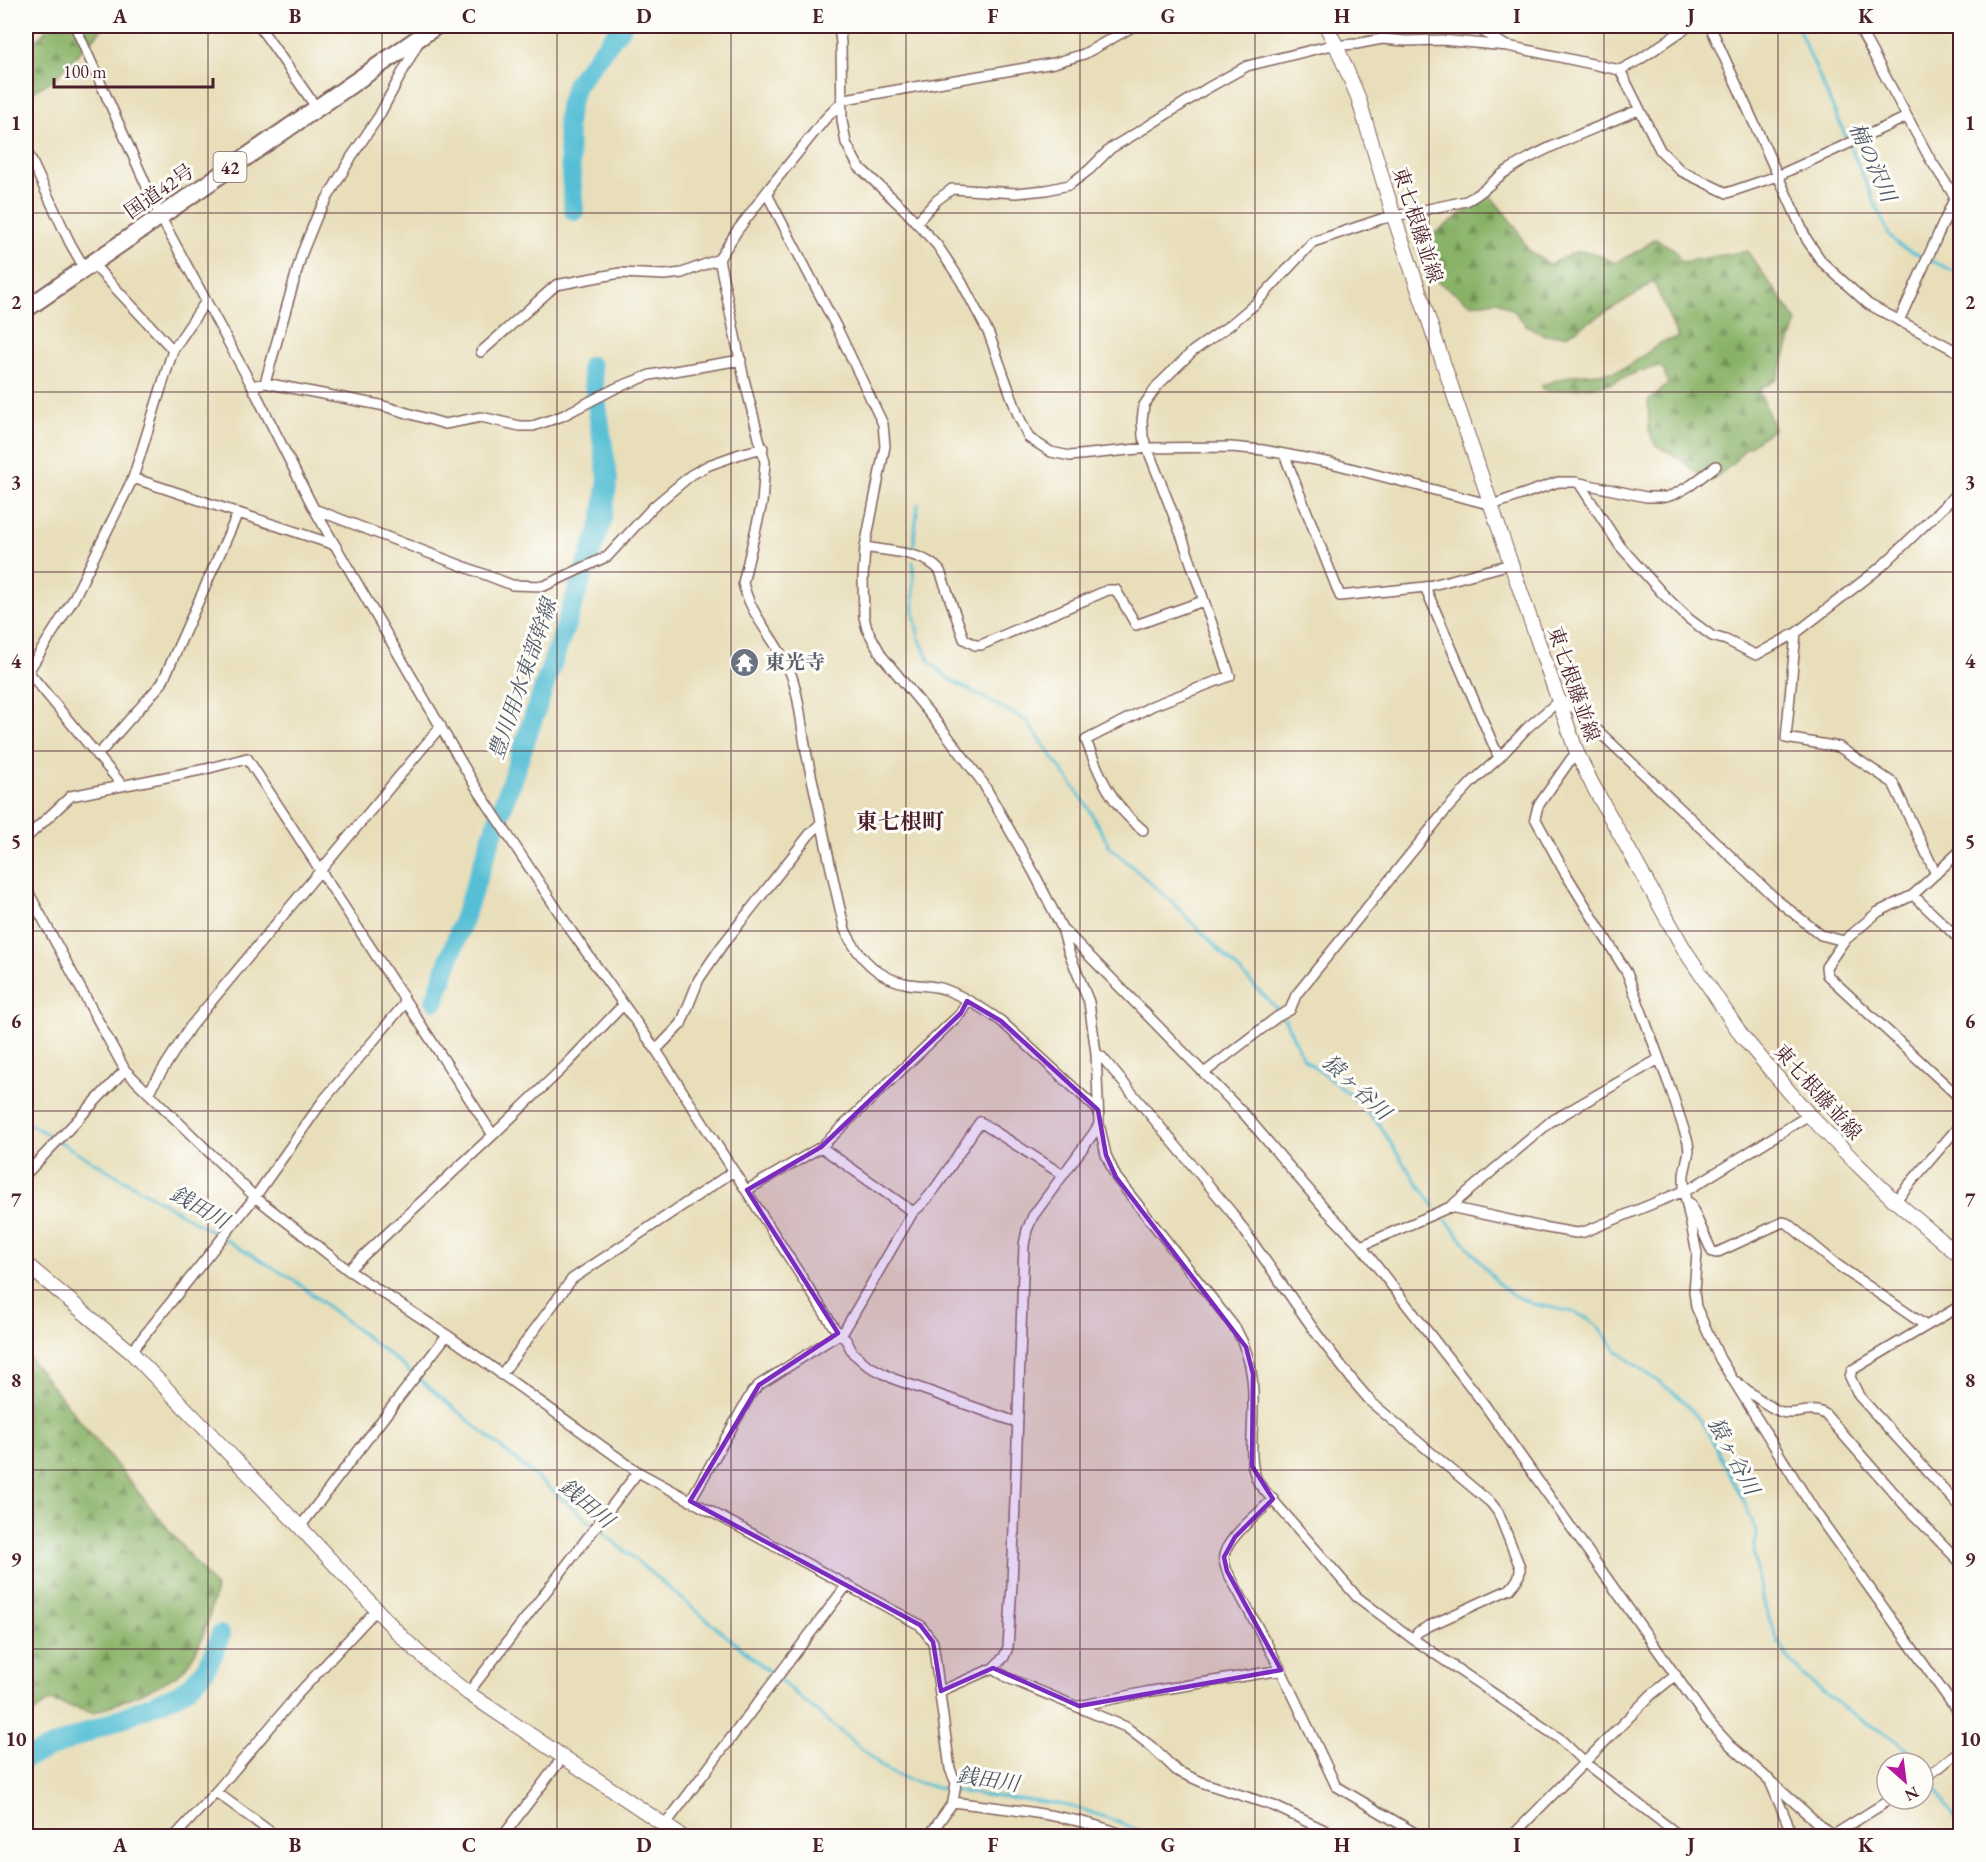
<svg xmlns="http://www.w3.org/2000/svg" width="1986" height="1862" font-family="'EB Garamond','Noto Serif JP',serif">
<style>
.forest{fill:url(#forest-firs);stroke:#6a684a;stroke-width:1.5}
.lines{fill:none;stroke-linecap:round;stroke-linejoin:round}
.stream{stroke:#57bfd5;stroke-width:3}
.river{stroke:#57bfd5;stroke-width:20}
.street-casing{stroke:#81625d;stroke-width:12}
.secondary-casing{stroke:#81625d;stroke-width:16}
.highway-casing{stroke:#81625d;stroke-width:20}
.street{stroke:#fff;stroke-width:9}
.secondary{stroke:#fff;stroke-width:14}
.highway{stroke:#fff;stroke-width:16}
.marked{fill:#7b2cbf;fill-opacity:0.2;stroke:#7b2cbf;stroke-width:4.5;stroke-linejoin:round}
.grid{fill:none;stroke:#4a1f2b;stroke-width:1.5;stroke-opacity:0.55}
.labels{text-anchor:middle;dominant-baseline:central;stroke-width:6;stroke-linejoin:round;paint-order:stroke}
.shield{fill:#fdfcf7;stroke:#806168;stroke-width:1.5}
.shield-label{font-size:18px;font-weight:bold;fill:#4a1f2b}
.street-label{font-size:20px;fill:#4a1f2b;stroke:#fdfcf7}
.worship-label{font-size:20px;font-weight:bold;fill:#5b616d;stroke:#fdfcf7;text-anchor:start}
.water-label{font-size:21px;font-style:italic;fill:#4f5766;stroke:#fdfcf7}
.quarter-label{font-size:22px;font-weight:bold;fill:#4a1f2b;stroke:#fdfcf7}
.neatline{fill:none;stroke:#4a1f2b;stroke-width:2}
.grid-label{font-size:20px;text-anchor:middle;font-weight:bold;fill:#4a1f2b}
</style>
<defs>
<pattern id="forest-firs" width="22" height="20" patternUnits="userSpaceOnUse" patternTransform="scale(1.5)"><rect width="22" height="20" fill="#89b268"/><path d="M5 1l3.5 6h-7zM16 11l3.5 6h-7z" fill="#729056"/></pattern>
</defs>
<rect width="100%" height="100%" fill="#fdfcf7"/>
<filter id="ink" filterUnits="userSpaceOnUse"><feTurbulence type="fractalNoise" baseFrequency=".0167" numOctaves="2"/><feDisplacementMap in="SourceGraphic" scale="12" xChannelSelector="R" yChannelSelector="G"/><feConvolveMatrix kernelMatrix="1 2 1 2 8 2 1 2 1" color-interpolation-filters="sRGB"/></filter>
<filter id="wash" filterUnits="userSpaceOnUse"><feTurbulence type="fractalNoise" baseFrequency=".008" numOctaves="4" result="noise"/><feDisplacementMap in="SourceGraphic" scale="24" xChannelSelector="R" yChannelSelector="G"/><feGaussianBlur stdDeviation="1.35" result="paint"/><feColorMatrix in="noise" values="0 0 0 0 0 0 0 0 0 0 0 0 0 0 0 0 0 1.4 0 .05"/><feComposite in="paint" operator="in"/></filter>
<g filter="url(#wash)">
<rect width="100%" height="100%" fill="#e8deba"/>
<path class="forest" d="M48 26H105L53 80 26 96V47L43 34Z
M1489 194 1517 229 1528 250 1550 265C1581 247 1584 247 1615 263L1640 250 1655 239 1674 249 1681 262 1747 251 1797 321 1777 380 1759 389 1774 429 1744 450 1731 465 1710 482 1674 455 1655 445 1649 430 1648 401 1668 384 1664 370 1659 366 1637 372 1609 384 1550 391 1542 389V385L1573 375 1613 372 1627 367 1662 342 1678 338 1653 280 1643 290 1567 335H1544L1526 325 1513 310 1498 301 1471 304 1426 274 1416 247Z
M26 1354 216 1588C210 1617 203 1645 184 1669 172 1683 113 1705 93 1713L50 1701 26 1718Z"/>
<g class="lines">
<path class="stream" d="M1797 26 1889 235 1900 246 1960 274
M913 549 918 504
M913 562 914 614 919 638 930 662 949 679 1027 721 1086 804 1110 847 1174 904 1277 1009
M1284 1018 1304 1059 1349 1094 1378 1123 1402 1161 1434 1206
M26 1122 294 1280 407 1369 888 1771C935 1795 1007 1796 1059 1804 1092 1810 1124 1825 1155 1836
M1446 1220 1499 1284 1511 1294 1533 1304 1573 1312 1589 1319 1600 1329 1618 1352 1678 1396 1694 1413 1705 1427 1745 1504 1757 1533 1754 1554 1763 1603 1778 1641 1786 1655 1804 1676 1847 1711 1890 1736 1910 1752 1919 1763
M1923 1770 1960 1827"/>
<path class="river" d="M574 211 567 126 569 106 576 84 622 26
M435 1000 602 521 608 479 591 366
M26 1758 179 1694C202 1678 213 1661 220 1635"/>
</g>
</g>
<g filter="url(#ink)">
<g class="lines">
<defs>
<path id="street" d="M75 26 160 216 252 386 314 509 450 743 476 787 572 932 656 1050 835 1329 846 1340 853 1353 867 1365 894 1379 1016 1422
M259 26 316 107
M839 26 841 43 842 120 846 143 858 166 904 209 937 245 961 281 989 334 1018 415 1029 438 1051 452 1070 456 1148 448 1231 447 1263 450 1331 463 1492 505 1558 482H1575L1646 497H1666L1675 494 1691 485 1716 466
M1474 26 1505 45
M1710 26 1807 240 1822 262 1868 304 1960 353
M1858 26 1930 159 1955 197 1960 200
M1620 70 1660 150 1681 171 1727 193 1777 176 1907 117
M26 149 70 243 85 269
M769 191 768 196 836 326 883 424 885 446 865 547 863 579 864 617 867 629 882 656 943 730 983 783 1034 873 1062 928 1068 950 1089 1002 1096 1053 1099 1124 1106 1155 1116 1177 1236 1329C1256 1364 1254 1395 1252 1434 1252 1452 1250 1467 1259 1484L1357 1597 1413 1639 1559 1738 1585 1763 1680 1836
M916 223 937 200 952 189 1016 193 1046 190 1069 185 1089 170 1111 148 1145 128 1206 89 1247 66 1328 46 1356 44 1382 39 1406 41 1441 40 1508 46 1620 70 1639 60 1689 26
M719 259 744 379 765 462 762 503 743 583C751 619 782 645 793 680 801 706 802 734 808 761 821 817 831 874 845 930 858 957 877 979 909 984 922 986 937 985 949 991 967 998 985 1010 1001 1021L1098 1110
M93 264 173 350
M1899 321 1955 197 1960 195
M481 352 556 285 620 273 665 275 682 273 719 259 737 231 771 186 825 119 845 99 1054 63 1084 54 1134 26
M265 383 302 253 317 216 352 156 379 116 419 41
M252 386 265 383 380 405 445 424 481 417 520 426H533L562 416 616 388 650 375 741 360
M1284 454 1340 596 1425 587 1511 564
M133 478 335 545
M1579 483 1620 546 1663 594 1689 619 1712 636 1726 640 1756 655 1796 633 1881 567 1960 491
M314 509 512 585 544 586 608 556 653 507 691 475 709 465 740 454 763 448
M865 547C890 552 923 551 940 571L964 639 975 645H981L1108 590H1116L1136 625 1203 601
M1425 587 1499 758
M1796 633 1786 738 1839 747 1893 783 1936 874
M26 669 122 785
M26 675 73 600 133 478 173 350 206 301
M1577 753 1571 759 1538 806 1535 818 1564 871 1627 973 1671 1090 1688 1142 1689 1151 1684 1174V1191L1697 1253 1694 1291 1696 1307 1720 1359 1814 1510 1960 1715
M97 756 162 683 238 513
M1143 830C1112 806 1099 775 1086 740L1154 705 1230 676 1182 537 1143 437 1142 420 1144 405 1158 385 1193 351 1230 325 1255 304 1313 242 1381 219 1466 201C1483 194 1492 180 1507 171 1547 145 1595 129 1638 110
M26 838 71 796 206 769 247 758 493 1135
M26 888 125 1070 255 1197 348 1270 447 1335 638 1472 920 1625 933 1642 950 1769 956 1783 953 1802 929 1836
M1913 895 1960 940
M1064 930 1246 1116 1326 1210 1361 1246 1484 1404 1707 1720 1730 1745 1832 1836
M1844 941 1826 967 1827 975 1960 1098
M656 1050 681 1024 699 979 721 947 809 835 821 823
M1096 1053 1102 1057 1232 1213 1319 1337 1354 1382 1372 1403 1491 1503 1498 1512 1520 1567C1521 1576 1516 1582 1510 1589L1429 1626 1418 1632 1413 1639
M1204 1073 1277 1017 1290 1010 1296 995 1446 810 1472 782 1499 758 1528 727 1560 700 1574 708 1777 900 1821 935 1844 941 1878 912 1913 895 1960 851
M148 1093 190 1027 441 726
M821 1147 913 1212
M26 1174 125 1070
M747 1190 821 1147 961 1013 967 1001
M1895 1201 1960 1125
M1690 1203 1712 1252 1716 1253 1783 1222 1787 1223 1836 1264 1926 1326
M1450 1207 1542 1227 1576 1233 1584 1232 1691 1188 1809 1115
M1361 1246 1450 1207 1550 1122 1659 1059
M348 1270 493 1135 566 1065 623 1005
M1960 1306 1852 1370 1850 1377 1859 1396 1960 1507
M131 1352 255 1197 322 1102 406 1002
M501 1375 572 1279 734 1171
M1737 1382C1749 1391 1772 1412 1787 1413 1800 1414 1812 1407 1825 1414L1909 1510 1960 1562
M1273 1499C1259 1513 1231 1535 1225 1552 1222 1558 1225 1565 1227 1571L1281 1670 1336 1786 1420 1836
M690 1501 752 1392 759 1385 844 1331 913 1212C935 1196 962 1146 980 1122L1063 1175
M300 1527 447 1335
M993 1668 1008 1678 1126 1727 1152 1747 1177 1771 1204 1783 1274 1806 1337 1836
M941 1691 993 1668 1004 1657 1008 1647 1012 1585 1024 1245 1027 1230 1033 1216 1093 1134 1099 1124
M468 1693 638 1472
M1079 1706 1146 1692 1281 1670
M1923 1778 1940 1767 1960 1750
M1769 1779 1793 1836
M216 1792 276 1836
M953 1802C1012 1810 1071 1814 1127 1836
M665 1825 847 1585
M175 1836 220 1787 298 1694 377 1609
M503 1836 563 1757
M1512 1836 1651 1695 1676 1675
M1832 1836 1891 1799"/>
<path id="secondary" d="M1326 26 1336 45 1358 97 1394 217 1511 564 1577 753 1592 784 1684 949 1742 1036 1809 1115 1858 1165 1895 1201 1960 1256
M26 1264 131 1352 300 1527 401 1636 433 1666 468 1693 681 1836"/>
<path id="highway" d="M26 309 436 26"/>
</defs>
<use href="#street" class="street-casing"/>
<use href="#secondary" class="secondary-casing"/>
<use href="#highway" class="highway-casing"/>
<use href="#street" class="street"/>
<use href="#secondary" class="secondary"/>
<use href="#highway" class="highway"/>
</g>
</g>
<path class="marked" d="M967 1001 1001 1021 1098 1110 1106 1155 1116 1177 1246 1347 1253 1374 1252 1466 1273 1499 1235 1537 1224 1557 1227 1571 1281 1670 1079 1706 993 1668 941 1691 933 1642 920 1625 690 1501 759 1385 838 1333 747 1190 821 1147 961 1013Z"/>
<path class="grid" d="M208 26V1836M382 26V1836M557 26V1836M731 26V1836M906 26V1836M1080 26V1836M1255 26V1836M1429 26V1836M1604 26V1836M1778 26V1836M26 213H1960M26 392H1960M26 572H1960M26 751H1960M26 931H1960M26 1111H1960M26 1290H1960M26 1470H1960M26 1649H1960"/>
<defs>
<symbol id="temple-disc" viewBox="-11 -11 22 22"><circle r="9.5" fill="#6b7280" stroke="#fdfcf7"/><path d="M0-6L5-2H3V0L6.5 2.5H4V6H1.5V3h-3V6H-4V2.5H-6.5L-3 0V-2H-5Z" fill="#fff"/></symbol>
</defs>
<g fill-rule="evenodd">
<use href="#temple-disc" x="728" y="646" width="33" height="33"/>
</g>
<g class="labels">
<rect class="shield" x="213.5" y="152" width="33" height="30" rx="4.5"/>
<g class="shield-label">
<text x="230" y="167">42</text>
</g>
<g class="street-label">
<text transform="translate(159 191) rotate(-35)">国道42号</text>
<text transform="translate(1418 225) rotate(72)">東七根藤並線</text>
<text transform="translate(1574 684) rotate(71)">東七根藤並線</text>
<text transform="translate(1818 1092) rotate(48)">東七根藤並線</text>
</g>
<g class="worship-label">
<text x="765" y="662">東光寺</text>
</g>
<g class="water-label">
<text transform="translate(1873 162) rotate(66)">楠の沢川</text>
<text transform="translate(522 679) rotate(-71)">豊川用水東部幹線</text>
<text transform="translate(1357 1087) rotate(43)">猿ヶ谷川</text>
<text transform="translate(200 1207) rotate(30)">銭田川</text>
<text transform="translate(1734 1456) rotate(62)">猿ヶ谷川</text>
<text transform="translate(587 1503) rotate(40)">銭田川</text>
<text transform="translate(988 1779) rotate(9)">銭田川</text>
</g>
<g class="quarter-label">
<text x="900" y="821">東七根町</text>
</g>
</g>
<rect width="1986" height="1862" fill="none" stroke="#fdfcf7" stroke-width="66"/>
<g transform="translate(1905 1781) rotate(152)"><circle r="28" fill="#fdfcf7" stroke="#b5a4a5" stroke-width="1.5"/>
<path d="M0-4.5L10 22L0 15L-10 22Z" fill="#b5179e"/>
<text y="-9" font-size="16" font-weight="bold" text-anchor="middle" fill="#4a1f2b">N</text>
</g>
<path d="M54 78v9h159v-9" fill="none" stroke="#4a1f2b" stroke-width="3"/>
<text x="63" y="78" font-size="18" fill="#4a1f2b" stroke="#fdfcf7" stroke-width="4.5" paint-order="stroke">100 m</text>
<rect x="33" y="33" width="1920" height="1796" class="neatline"/>
<g class="grid-label">
<text x="120" y="23">A</text>
<text x="295" y="23">B</text>
<text x="469" y="23">C</text>
<text x="644" y="23">D</text>
<text x="818" y="23">E</text>
<text x="993" y="23">F</text>
<text x="1168" y="23">G</text>
<text x="1342" y="23">H</text>
<text x="1517" y="23">I</text>
<text x="1691" y="23">J</text>
<text x="1866" y="23">K</text>
<text x="16" y="130">1</text>
<text x="1970" y="130">1</text>
<text x="16" y="309">2</text>
<text x="1970" y="309">2</text>
<text x="16" y="489">3</text>
<text x="1970" y="489">3</text>
<text x="16" y="668">4</text>
<text x="1970" y="668">4</text>
<text x="16" y="848">5</text>
<text x="1970" y="848">5</text>
<text x="16" y="1028">6</text>
<text x="1970" y="1028">6</text>
<text x="16" y="1207">7</text>
<text x="1970" y="1207">7</text>
<text x="16" y="1387">8</text>
<text x="1970" y="1387">8</text>
<text x="16" y="1566">9</text>
<text x="1970" y="1566">9</text>
<text x="16" y="1746">10</text>
<text x="1970" y="1746">10</text>
<text x="120" y="1852">A</text>
<text x="295" y="1852">B</text>
<text x="469" y="1852">C</text>
<text x="644" y="1852">D</text>
<text x="818" y="1852">E</text>
<text x="993" y="1852">F</text>
<text x="1168" y="1852">G</text>
<text x="1342" y="1852">H</text>
<text x="1517" y="1852">I</text>
<text x="1691" y="1852">J</text>
<text x="1866" y="1852">K</text>
</g>
</svg>
